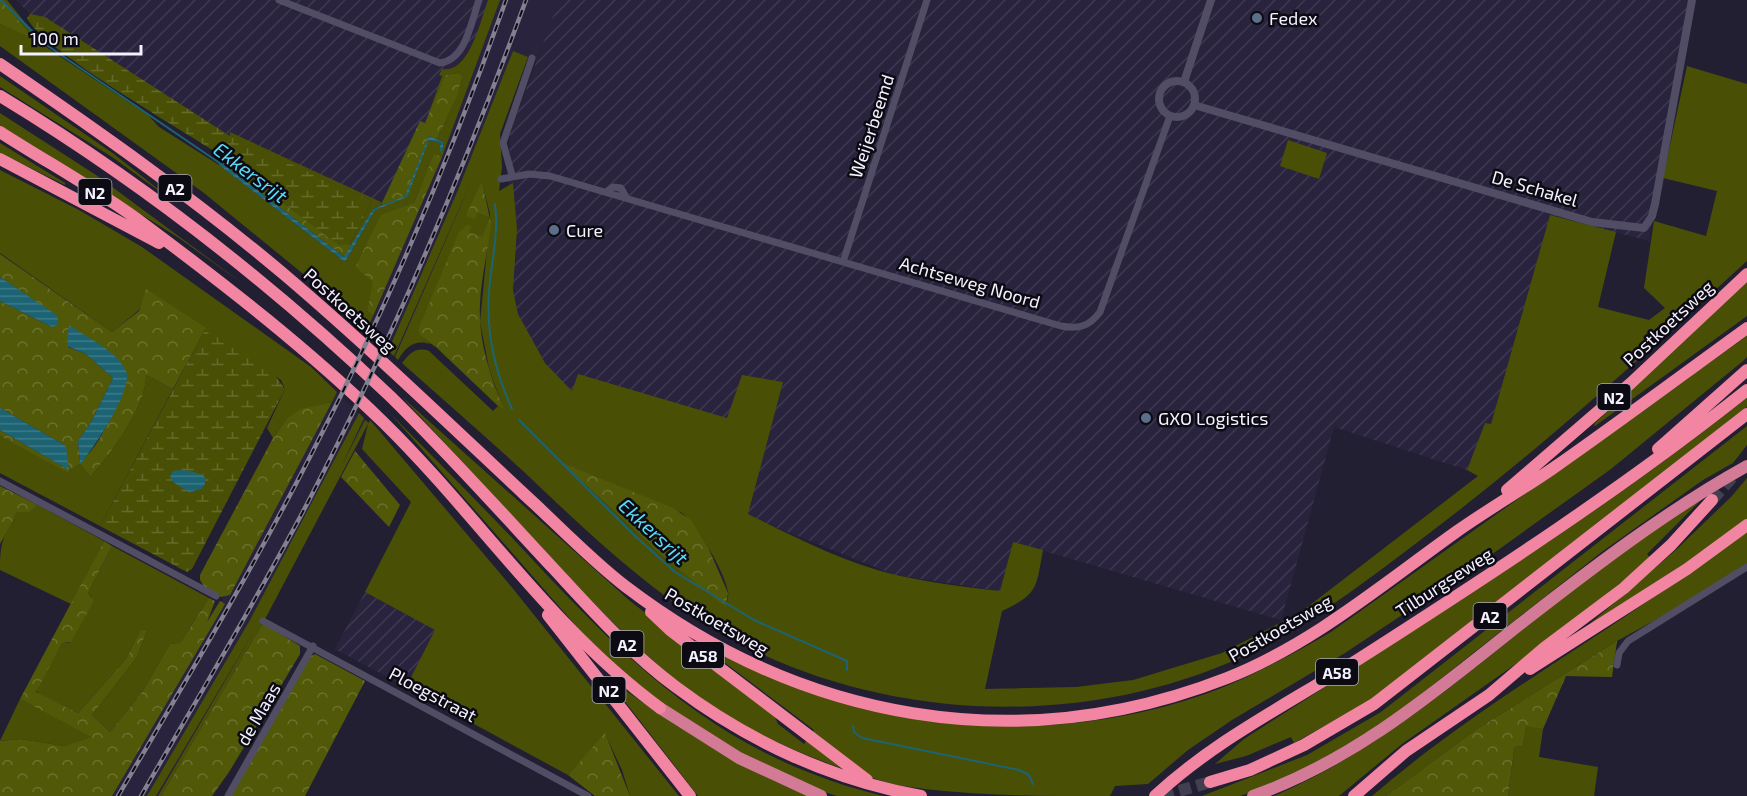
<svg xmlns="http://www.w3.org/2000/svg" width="1747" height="796" font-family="'Exo 2',sans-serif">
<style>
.built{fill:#29233e}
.industrial{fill:url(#industrial-furrows)}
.green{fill:#495005;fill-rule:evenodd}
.forest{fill:url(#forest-crowns);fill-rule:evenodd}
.wetland{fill:url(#wetland-marsh)}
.water{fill:url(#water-rules)}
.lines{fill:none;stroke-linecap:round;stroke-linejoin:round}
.stream{stroke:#1c6373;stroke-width:2}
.motorway-tunnel{stroke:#423f51;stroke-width:12;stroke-dasharray:12 6;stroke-linecap:butt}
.minor{stroke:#514d64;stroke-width:7}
.tertiary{stroke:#514d64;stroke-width:8}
.trunk{stroke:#d27a96;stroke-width:12}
.motorway{stroke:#f285a2;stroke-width:12}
.rail-casing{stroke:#838091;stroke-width:4.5}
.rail{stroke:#0c0a13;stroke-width:2;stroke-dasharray:7;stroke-linecap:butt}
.service-dot{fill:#5c6f8a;stroke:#0c0a13;stroke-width:2}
.labels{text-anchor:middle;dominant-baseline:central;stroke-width:5;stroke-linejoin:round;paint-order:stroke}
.shield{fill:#0c0a13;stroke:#aeacb8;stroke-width:1.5}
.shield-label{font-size:16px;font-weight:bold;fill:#f4f2fe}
.poi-label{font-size:18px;fill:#f4f2fe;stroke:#0c0a13;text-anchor:start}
.street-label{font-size:18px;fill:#f4f2fe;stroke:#0c0a13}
.water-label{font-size:20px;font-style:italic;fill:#59dbf9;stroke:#0c0a13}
</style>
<defs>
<pattern id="industrial-furrows" width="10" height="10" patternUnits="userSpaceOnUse" patternTransform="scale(1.5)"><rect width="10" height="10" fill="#29233e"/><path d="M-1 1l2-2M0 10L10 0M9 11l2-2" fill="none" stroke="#3e3951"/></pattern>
<pattern id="forest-crowns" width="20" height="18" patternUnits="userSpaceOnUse" patternTransform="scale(1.5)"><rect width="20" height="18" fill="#515909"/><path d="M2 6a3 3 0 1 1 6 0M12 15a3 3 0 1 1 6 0" fill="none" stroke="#6b712e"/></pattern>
<pattern id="wetland-marsh" width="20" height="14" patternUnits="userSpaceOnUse" patternTransform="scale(1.5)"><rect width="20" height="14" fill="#495005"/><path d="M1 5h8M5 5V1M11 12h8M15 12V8" fill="none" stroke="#646a2a"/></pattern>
<pattern id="water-rules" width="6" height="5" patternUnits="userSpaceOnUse" patternTransform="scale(1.5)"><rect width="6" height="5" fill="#1c6373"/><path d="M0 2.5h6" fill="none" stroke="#3e7a88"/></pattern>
</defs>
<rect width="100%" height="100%" fill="#231f33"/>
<path class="built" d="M496 0H559L537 60 527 57 398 360 363 328Z
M333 389 368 422 263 623 161 796H108L217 610Z"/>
<path class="industrial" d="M16 0H496L363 328 323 290 204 193 230 136 45 18 30 14Z
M559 0H1690L1649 241 1550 215 1491 424 1485 423 1467 470 1334 427 1281 620 1013 542 1000 591 895 575 740 513 586 409 535 355 506 290 510 133Z
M365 592 436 630 406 687 335 649Z"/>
<path class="green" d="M2 0H7L43 45 148 115 159 127 219 165 345 262 375 210 381 207 429 140 441 143 439 149 442 152 444 142 437 139 456 99 457 73 445 75 425 124 442 76 439 75 442 69C469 74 480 22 488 0H500L442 157 434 155 414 203 367 243 355 267 374 282 367 311 373 316 366 332 323 290 204 193 0 46V24L33 38Z
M513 51 528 57 500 134 502 167 499 191 513 183 517 229 513 290 518 314 545 363 572 391 578 374 727 418 742 375 783 382 748 514C795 537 845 563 896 575 931 583 965 587 1000 591L1013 542 1043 550C1036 587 1039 594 1002 611L985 689 1076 687 1133 680 1222 653 1301 612 1478 476 1467 470 1485 423 1491 424 1550 215 1616 232 1598 307 1649 320 1665 308 1644 288 1654 221 1706 236 1717 191 1663 178 1687 66 1747 84V261C1642 357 1537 452 1423 538 1370 578 1315 621 1256 650 1090 733 874 724 714 629 643 586 582 527 522 470 483 434 442 399 402 363 409 354 416 346 429 351L493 411 498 406 503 408 489 368 480 322 490 219 482 238 469 232 421 336 431 344C415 339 406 346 398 360L395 357 475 173 394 356 388 351 458 190ZM482 182 490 214V218L477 213 473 217 468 215ZM563 464 682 513C697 525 725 572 728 592 729 596 727 602 726 606L663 557Z
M0 76 114 154 173 201 112 157 0 87Z
M0 113 96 175 246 286 179 238 0 126Z
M230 132 381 202V205L373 209 352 245 350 244 372 201 230 137Z
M1288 140 1327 153 1319 179 1280 166Z
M0 143 65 183V185L0 153Z
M0 170 79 210 142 247 311 367 337 392 332 402C301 409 292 411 273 438L267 428 285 389 281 380 147 290 139 310 112 332 0 253Z
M1747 282V316L1595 426 1594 424Z
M1747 336V357L1743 361 1611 469 1477 565 1345 653 1232 720 1188 750 1148 784 1115 786 1110 796H1105C1036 796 965 796 897 785 835 769 772 744 718 710 652 668 600 610 547 553 499 501 450 449 402 397L630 601 772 711 778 724 804 744 814 730 716 656 714 651C860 726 1026 749 1184 701 1237 685 1284 659 1331 632Z
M146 375 173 389 100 526 0 473V436L69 470 80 464 90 477C110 455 147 406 146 375Z
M1747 398V407L1428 658 1371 700 1294 743 1291 737 1246 756 1215 764 1244 739C1415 629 1587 524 1747 398Z
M359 413 364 418 342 465 365 420 369 423 370 420 510 585 679 796H630L622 770 605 734 568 775 406 687 435 630 365 592 411 502 362 449 368 424 263 623 161 796H158L257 626 156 796H147L250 620Z
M390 413C432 456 475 499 517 543 629 663 717 755 883 796H837L824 792 740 753 662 705 629 677 584 635Z
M1747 426V445L1733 463 1703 480 1603 551 1387 721 1315 765 1257 790 1240 796H1202L1307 755 1381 712Z
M1747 478V519L1684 564 1578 634 1677 549 1731 497Z
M1705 496 1647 554 1651 559 1537 649 1402 744 1339 796H1274C1399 742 1499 645 1606 563 1637 539 1672 519 1705 496Z
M38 505 104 541 71 604 0 570C0 543 3 535 17 512H30Z
M1747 531V564L1699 596 1617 641 1474 731 1386 796H1372C1437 740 1507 694 1579 647 1636 610 1692 571 1747 531Z
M112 546 209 598 180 643 170 644 142 692 110 732 92 715 137 657 147 630 141 629 126 659 78 713 39 694 36 690 62 643H69L92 597 88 593Z
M615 683C680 729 734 764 808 796H698L613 686Z
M20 699 92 737 64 746 21 739 0 741Z
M1526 725 1543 729 1539 757 1598 767 1594 796H1508L1514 750 1515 747 1523 746Z"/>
<path class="forest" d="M0 0H2L34 39 0 24Z
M458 73 462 76 456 99 437 139 429 136 405 196 381 205 420 121 425 123 445 75Z
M434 154 442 157 373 316 367 311 373 282 355 267 381 215 414 203Z
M224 158 331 239 352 245 345 257 343 256 221 162Z
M482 181 491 224C488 251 481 277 480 304 478 340 490 376 504 409L498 406 437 348 421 336 418 330 459 232 467 225 472 226 469 232 482 237 490 218 477 213 475 219 466 216Z
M0 254 112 332 139 311 146 289 206 328 173 389 146 375C147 406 110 455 90 477L80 464 69 470V473L0 436V430L64 467 66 446 0 408V301L52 327 58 317 0 277ZM69 325 122 364C115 403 110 434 80 463L78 441 91 422 113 378 86 354 68 347Z
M332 402 230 595 221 597 205 588 200 580V575L273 438 288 418 301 409Z
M355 451 400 505 389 527 341 477Z
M562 463 673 508 691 520 708 547 728 593 726 607 663 557Z
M0 486 38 505 30 512H17L0 544Z
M104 541 112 546 88 593 93 599 92 604 71 642 62 643 36 692 78 713 126 659 141 629 147 630 137 657 92 715 110 732 142 692 170 644 180 643 209 598 215 601 207 622 220 601 225 604 112 796H0V741L21 739 64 746 91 737 20 699Z
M263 623 300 646V654L229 772 212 796H161Z
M1617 641 1612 677 1566 676 1543 729 1526 726 1523 746 1515 747 1514 750 1508 796H1386L1474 731Z
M315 654 365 681 305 796H225L309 657Z
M605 733 630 796H595L568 775Z"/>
<path class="wetland" d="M30 14 45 17 230 136 372 201 350 244 339 245C299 217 263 184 223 157 185 131 43 51 27 18Z
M206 328 275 375 285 389 192 569 187 572 100 526Z"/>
<path class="water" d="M429 136 444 142 442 153 439 149 441 143 429 140 407 197 375 210 345 262 219 165 221 162 344 257 373 209 405 196Z
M0 277 58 316 57 325 52 327 0 301Z
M69 325C86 337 117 351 126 371 134 388 93 450 80 464L78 441 91 422 113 378 86 354 67 346Z
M0 408 66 446 69 470 0 430Z
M173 471C184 469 196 471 205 477V484L201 489 189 492 173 482 170 477Z"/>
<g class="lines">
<path class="stream" d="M1 0 45 44 221 164
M495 204C499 235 491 262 489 292 486 333 495 372 512 409
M519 420 633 534 675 572 754 620 847 661V670
M853 726 854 732 862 738 1019 770 1029 775 1033 784"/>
<path class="motorway-tunnel" d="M1712 500 1735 474
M1162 796 1210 782"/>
<path class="minor" d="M279 0 440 63C466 60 471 22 479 0
M512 175 503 143 532 58
M501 179 529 174 550 176 1061 326C1078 329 1089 327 1100 312L1170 116
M606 192 613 187 621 188 626 197
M843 262 927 0
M0 481 216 596
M263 621 588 796
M1617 665 1619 653 1628 641 1747 567
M228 796 313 646"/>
<path class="tertiary" d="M1159 99a18 18 0 1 1 36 0a18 18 0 1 1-36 0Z
M1184 82 1211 0
M1194 105 1592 222 1644 228 1652 216 1655 204 1692 0"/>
<path class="trunk" d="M660 708 739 758 821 796
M1253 796C1355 760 1436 691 1519 625 1592 568 1666 511 1747 466"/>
<path class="motorway" d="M0 64C98 131 195 199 286 276 368 346 446 421 525 495 558 525 590 559 625 586 802 721 1018 760 1227 678 1311 645 1383 584 1456 532 1487 510 1520 491 1552 469 1618 423 1682 375 1747 328
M0 96C142 182 271 283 391 397 447 452 500 511 553 568 592 610 630 653 676 687 748 741 832 780 921 796
M0 132C48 163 100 191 145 225 228 287 309 350 383 422 478 515 551 628 660 708
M0 159 159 243
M1658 449 1747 370
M1507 490 1631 383 1747 274
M651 612 670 630 867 780
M548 615 690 796
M1530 669 1687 569 1747 525
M1210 782 1250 770 1304 745 1374 704 1747 414
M1155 796C1216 739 1292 702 1362 657 1493 573 1625 487 1747 390
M1354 796 1406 751 1489 695 1544 648 1624 588 1671 545 1712 500"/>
<defs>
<path id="rail" d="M118 796C187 679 257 562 318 441 391 299 453 151 506 0
M141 796C197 699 255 603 307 504 392 341 463 172 526 0"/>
</defs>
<use href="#rail" class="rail-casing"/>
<use href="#rail" class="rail"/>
</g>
<g class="service-dot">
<circle cx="1257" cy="18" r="6"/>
<circle cx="554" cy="230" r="6"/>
<circle cx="1146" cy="418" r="6"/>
</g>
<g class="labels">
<g class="shield">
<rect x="158.5" y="175" width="33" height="26" rx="4.5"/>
<rect x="78.5" y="179" width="33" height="26" rx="4.5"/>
<rect x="1597.5" y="384" width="33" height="26" rx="4.5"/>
<rect x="1473.5" y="603" width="33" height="26" rx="4.5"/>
<rect x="610.5" y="631" width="33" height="26" rx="4.5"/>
<rect x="682" y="642" width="42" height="26" rx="4.5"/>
<rect x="1316" y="659" width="42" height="26" rx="4.5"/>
<rect x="592.5" y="677" width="33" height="26" rx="4.5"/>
</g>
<g class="shield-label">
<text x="175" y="188">A2</text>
<text x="95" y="192">N2</text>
<text x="1614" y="397">N2</text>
<text x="1490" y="616">A2</text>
<text x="627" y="644">A2</text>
<text x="703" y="655">A58</text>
<text x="1337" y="672">A58</text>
<text x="609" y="690">N2</text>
</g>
<g class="poi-label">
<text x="1269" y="18">Fedex</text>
<text x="566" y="230">Cure</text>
<text x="1158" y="418">GXO Logistics</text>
</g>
<g class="street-label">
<text transform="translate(871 126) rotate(-72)">Weijerbeemd</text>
<text transform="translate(1535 188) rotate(16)">De Schakel</text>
<text transform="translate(970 282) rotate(16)">Achtseweg Noord</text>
<text transform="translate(350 310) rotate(42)">Postkoetsweg</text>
<text transform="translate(1668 323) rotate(-43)">Postkoetsweg</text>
<text transform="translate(1444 582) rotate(-33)">Tilburgseweg</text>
<text transform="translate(717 621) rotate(30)">Postkoetsweg</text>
<text transform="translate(1280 628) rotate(-30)">Postkoetsweg</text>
<text transform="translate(433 694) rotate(28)">Ploegstraat</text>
<text transform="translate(258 714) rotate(-60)">de Maas</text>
</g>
<g class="water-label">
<text transform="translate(251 172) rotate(37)">Ekkersrijt</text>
<text transform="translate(654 531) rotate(43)">Ekkersrijt</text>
</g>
</g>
<path d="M21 45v9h120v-9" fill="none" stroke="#f4f2fe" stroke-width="3"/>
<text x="30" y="45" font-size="18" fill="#f4f2fe" stroke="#0c0a13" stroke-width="4.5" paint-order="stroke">100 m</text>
</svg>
